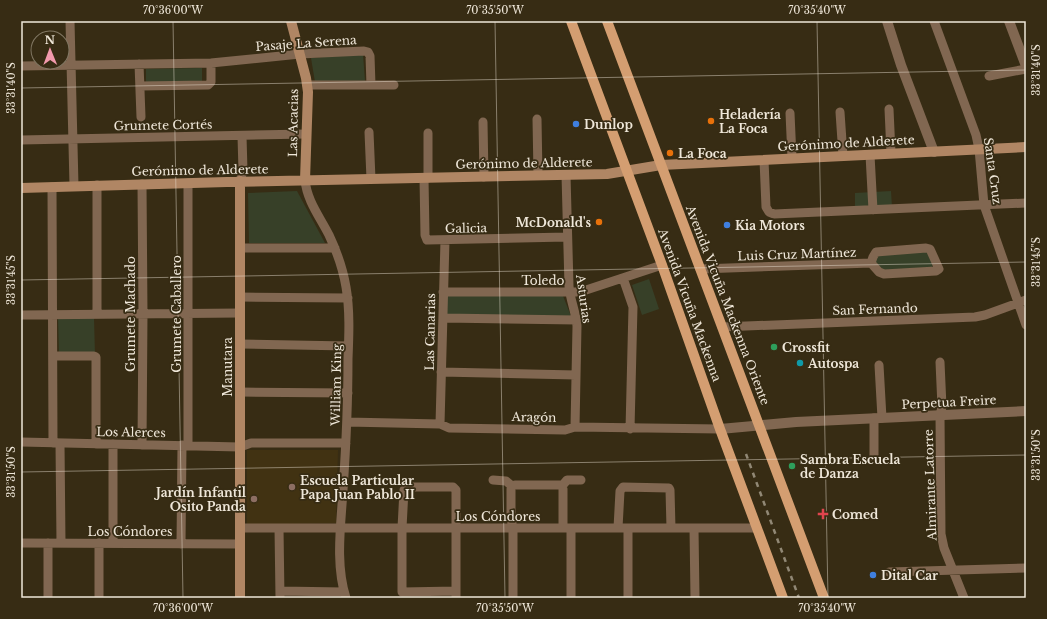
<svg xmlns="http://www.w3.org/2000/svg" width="1047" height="619" font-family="'Libre Baskerville',serif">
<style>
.built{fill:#413212}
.green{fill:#374028}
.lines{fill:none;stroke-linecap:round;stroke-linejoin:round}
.minor{stroke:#816751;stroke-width:9}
.tertiary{stroke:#816751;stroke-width:10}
.secondary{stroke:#b08664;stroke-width:10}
.primary{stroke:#d49e71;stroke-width:10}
.rail{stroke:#918875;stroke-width:2.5;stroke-dasharray:5 5;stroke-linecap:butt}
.ticks{fill:none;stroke:#efe7d9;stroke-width:1;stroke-opacity:0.45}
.food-dot{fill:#e8710a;stroke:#372c14;stroke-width:1.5}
.shop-dot{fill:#3f7fe0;stroke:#372c14;stroke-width:1.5}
.leisure-dot{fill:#2e9e5b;stroke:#372c14;stroke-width:1.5}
.culture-dot{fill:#0f9aa8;stroke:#372c14;stroke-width:1.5}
.education-dot{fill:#8d6e63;stroke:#372c14;stroke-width:1.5}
.health-dot{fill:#e0444e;stroke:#372c14;stroke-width:1.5}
.labels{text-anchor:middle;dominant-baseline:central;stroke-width:3.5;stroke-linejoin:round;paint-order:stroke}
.street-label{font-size:12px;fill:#efe7d9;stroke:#372c14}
.poi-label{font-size:12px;font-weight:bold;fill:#efe7d9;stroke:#372c14;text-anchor:start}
.neatline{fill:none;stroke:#efe7d9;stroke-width:1.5}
.ticks-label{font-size:10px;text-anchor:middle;fill:#efe7d9}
</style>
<rect width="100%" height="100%" fill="#372c14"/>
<path class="built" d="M247 450H338L336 523 247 525Z"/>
<path class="green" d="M363 54 365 81 315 82 311 58Z
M202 68V82L146 83V69Z
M297 191 325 243H249L248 193Z
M891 191 892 207 855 208V193Z
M926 251 933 263 932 269 883 270 878 267 875 261 879 255Z
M649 279 659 309 642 315 632 285Z
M446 296H563L571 316 446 315Z
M58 318H94L95 355H59Z"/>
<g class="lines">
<path class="minor" d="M70 21 74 186
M934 21 976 135 979 149 984 205 1026 325
M139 64 141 117
M21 66 211 63 300 54 364 51 368 52 370 56 371 85
M989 76 1026 69
M307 85H394
M140 86 208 85 211 82V63
M889 109 891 153
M840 112 843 156
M790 113 792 158
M537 119 538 175
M483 122 484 177
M369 132 371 179
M428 133V178
M21 140 306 134
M870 155 873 210
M764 160 766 207 769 212 774 214 1026 203
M566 175 569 286C570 300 576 312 577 326L575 427
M424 178 425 235 427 240 567 237
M305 180C307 201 320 217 329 235 337 252 343 269 346 287 350 310 349 335 348 359 348 403 346 446 343 490 341 525 335 564 346 598
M240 181 243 171 242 136
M142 184 143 314 142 445
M97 185V314
M52 187 53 443
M240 248H335
M700 269 871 263 873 257 876 252 926 248 930 249 939 269 936 271 884 274 879 272 871 263
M623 278 633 307 630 429
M443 292H580L662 265
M240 297 348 298
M21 315 240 313
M443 318 577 320
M722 327 975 317 985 315 1026 300
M240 344 348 346
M53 356H94L96 357V444
M940 362 942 407 940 415 941 534 944 548 964 598
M879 365 882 418
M441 372 576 375
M240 392 348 393
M874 418V457
M347 422 440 424 449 428 565 430 575 427 720 429
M440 424 445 240
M21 442 240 447 251 443H346
M60 443 61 543
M113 444V543
M188 446V183
M493 480 506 481 512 486
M512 486 511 489V519L513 528V598
M512 486 515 485H560L562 486
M562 486 563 489V528
M562 486 567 480H581
M240 528H757
M279 528 280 598
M618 528 620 491 623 487 669 488 670 490 671 528
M628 528V598
M694 528 695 598
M21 543 240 544
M181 544 182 445
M889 572 1026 568
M280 591 344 592
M456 591 402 592V528L404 490 407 487H453L456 490V598
M48 598V543
M99 598V543
M571 598V528"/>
<path class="tertiary" d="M887 21 901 65 934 152
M1009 21 1026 66
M720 429 796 422 1026 411"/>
<path class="secondary" d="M291 21 306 78 308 92 305 180
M240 181V598
M21 188 227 182 607 174 661 165 1026 147"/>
<path class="primary" d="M571 21 662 265 720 429 783 598
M607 21 824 598"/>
<path class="rail" d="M746 454 799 598"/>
</g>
<path class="ticks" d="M173 21 183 598M495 21 505 598M817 21 828 598M21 88 1026 70M21 280 1026 262M21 472 1026 455"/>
<g class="food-dot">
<circle cx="711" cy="121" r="4"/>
<circle cx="670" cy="153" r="4"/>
<circle cx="599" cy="222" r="4"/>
</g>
<g class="shop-dot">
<circle cx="576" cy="124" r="4"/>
<circle cx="727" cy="225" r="4"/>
<circle cx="873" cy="575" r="4"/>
</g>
<g class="leisure-dot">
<circle cx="774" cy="347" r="4"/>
<circle cx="792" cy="466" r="4"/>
</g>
<circle class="culture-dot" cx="800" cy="363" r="4"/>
<g class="education-dot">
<circle cx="292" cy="487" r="4"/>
<circle cx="254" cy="499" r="4"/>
</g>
<path class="health-dot" d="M821 508h4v4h4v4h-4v4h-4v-4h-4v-4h4z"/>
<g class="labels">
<g class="street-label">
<text transform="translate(306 43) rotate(-4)">Pasaje La Serena</text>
<text transform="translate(293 123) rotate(-89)">Las Acacias</text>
<text transform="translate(163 125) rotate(-1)">Grumete Cortés</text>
<text transform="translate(846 143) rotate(-3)">Gerónimo de Alderete</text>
<text transform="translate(524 163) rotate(-1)">Gerónimo de Alderete</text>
<text transform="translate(200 170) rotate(-1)">Gerónimo de Alderete</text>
<text transform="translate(993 171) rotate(82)">Santa Cruz</text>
<text transform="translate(466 228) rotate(-1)">Galicia</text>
<text transform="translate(797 254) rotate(-2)">Luis Cruz Martínez</text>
<text x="543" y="280">Toledo</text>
<text transform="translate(584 299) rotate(82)">Asturias</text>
<text transform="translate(690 305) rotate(70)">Avenida Vicuña Mackenna</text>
<text transform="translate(728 305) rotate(69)">Avenida Vicuña Mackenna Oriente</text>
<text transform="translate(875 309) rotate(-2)">San Fernando</text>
<text transform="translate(130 314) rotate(-90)">Grumete Machado</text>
<text transform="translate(176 314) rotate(-90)">Grumete Caballero</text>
<text transform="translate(430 332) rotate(-89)">Las Canarias</text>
<text transform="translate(227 367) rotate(-90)">Manutara</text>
<text transform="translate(336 385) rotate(-89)">William King</text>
<text transform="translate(949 402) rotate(-3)">Perpetua Freire</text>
<text transform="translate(534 417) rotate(1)">Aragón</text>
<text transform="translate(131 432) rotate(1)">Los Alerces</text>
<text transform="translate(930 485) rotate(-92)">Almirante Latorre</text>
<text x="498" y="516">Los Cóndores</text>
<text x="130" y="531">Los Cóndores</text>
</g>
<g class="poi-label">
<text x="719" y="114">Heladería<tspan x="719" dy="14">La Foca</tspan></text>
<text x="584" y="124">Dunlop</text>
<text x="678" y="153">La Foca</text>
<text x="591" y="222" text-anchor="end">McDonald's</text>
<text x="735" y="225">Kia Motors</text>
<text x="782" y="347">Crossfit</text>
<text x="808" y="363">Autospa</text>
<text x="800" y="459">Sambra Escuela<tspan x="800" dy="14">de Danza</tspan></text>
<text x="300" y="480">Escuela Particular<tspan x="300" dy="14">Papa Juan Pablo II</tspan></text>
<text x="246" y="492" text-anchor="end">Jardín Infantil<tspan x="246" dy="14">Osito Panda</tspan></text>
<text x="832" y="514">Comed</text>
<text x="881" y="575">Dital Car</text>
</g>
</g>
<rect width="1047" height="619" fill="none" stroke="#372c14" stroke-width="44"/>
<g transform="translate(50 50) rotate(359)"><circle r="19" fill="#372c14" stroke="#817763"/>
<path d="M0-3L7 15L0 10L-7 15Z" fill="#f29aad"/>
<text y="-6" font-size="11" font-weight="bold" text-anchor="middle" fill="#efe7d9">N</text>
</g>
<rect x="22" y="22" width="1003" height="575" class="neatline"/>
<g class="ticks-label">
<text x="173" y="14">70°36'00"W</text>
<text x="495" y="14">70°35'50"W</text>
<text x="817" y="14">70°35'40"W</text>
<text transform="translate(1036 70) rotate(-90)" y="4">33°31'40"S</text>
<text transform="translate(11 88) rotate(-90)" y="4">33°31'40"S</text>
<text transform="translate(1036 262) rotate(-90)" y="4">33°31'45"S</text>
<text transform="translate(11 280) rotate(-90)" y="4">33°31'45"S</text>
<text transform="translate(1036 455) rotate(-90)" y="4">33°31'50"S</text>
<text transform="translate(11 472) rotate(-90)" y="4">33°31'50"S</text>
<text x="183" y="612">70°36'00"W</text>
<text x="505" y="612">70°35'50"W</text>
<text x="827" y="612">70°35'40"W</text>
</g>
</svg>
